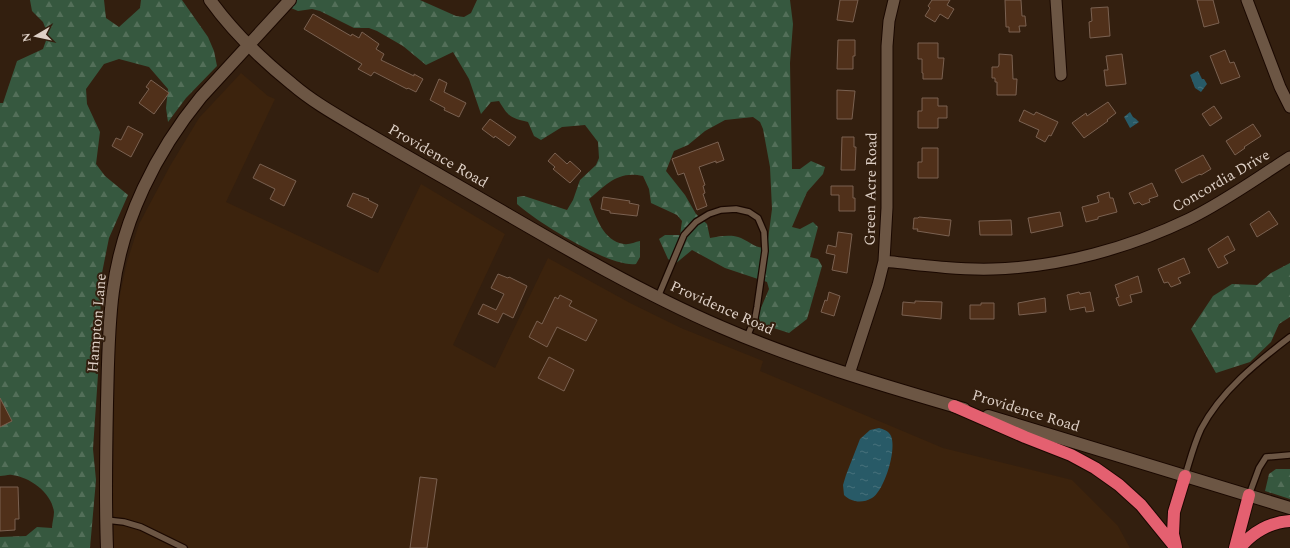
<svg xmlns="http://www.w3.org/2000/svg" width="1290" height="548" font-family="Spectral,serif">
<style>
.built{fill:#3c230d}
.forest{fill:url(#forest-firs);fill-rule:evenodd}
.water{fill:url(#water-ripples)}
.building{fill:#50301a;stroke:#7a6151}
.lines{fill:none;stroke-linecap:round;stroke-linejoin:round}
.lane-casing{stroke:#1a0800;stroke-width:8}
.street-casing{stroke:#1a0800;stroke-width:13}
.secondary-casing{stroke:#1a0800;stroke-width:14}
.highway-casing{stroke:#1a0800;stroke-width:14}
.lane{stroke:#6c5644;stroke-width:5.5}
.street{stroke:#6c5644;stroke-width:11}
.secondary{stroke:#6c5644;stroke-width:12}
.highway{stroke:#e46070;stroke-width:12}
.labels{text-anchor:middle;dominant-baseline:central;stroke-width:4;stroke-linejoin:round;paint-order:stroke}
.street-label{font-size:15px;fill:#ded0c6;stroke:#331f0f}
</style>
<defs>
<pattern id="forest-firs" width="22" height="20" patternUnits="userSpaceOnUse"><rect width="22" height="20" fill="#36583f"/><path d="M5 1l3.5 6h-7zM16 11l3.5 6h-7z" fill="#536f59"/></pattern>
<pattern id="water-ripples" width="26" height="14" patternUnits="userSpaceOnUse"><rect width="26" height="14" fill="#285a67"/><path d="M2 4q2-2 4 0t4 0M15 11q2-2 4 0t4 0" fill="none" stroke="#47717b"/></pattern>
</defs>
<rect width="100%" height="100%" fill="#331f0f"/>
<path class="built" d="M241 73 268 96 275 99 226 202 378 273 421 184 505 234 453 345 495 368 548 258 630 303 681 328 763 361 760 371 943 448 1072 480 1118 526 1130 548H114L113 500 115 345 118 304 127 262 139 224 170 166 199 118Z"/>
<path class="forest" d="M30 0H104L106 18 119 27 140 8 141 0H182L208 37 214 51 217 66 186 98 168 122 166 108 168 89 149 67 119 59 104 64 86 89 87 104 100 132 96 164 105 176 128 195 109 238 100 283 101 330 93 449 96 480 90 548H0V537L26 536 37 527 52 528C52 523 54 517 54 512 52 493 30 477 12 475 9 474 4 476 0 476V103H3L17 61 43 49 48 35 43 22 32 11Z
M293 0H420L456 16 464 17 471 13 477 0H790L793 24 790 63 792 169H800L811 161 825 167 823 174 807 192 792 227 800 229 813 222 818 227 810 257 818 259 822 266 807 319 789 333 761 324 758 315 769 289 767 282 725 268 692 250 675 264 668 259 659 239 665 235H680L682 221 677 215 651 203 649 189 643 176C618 170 606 185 589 199 596 217 603 241 624 244 629 245 635 242 640 241V257L636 264C610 268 537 222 517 204V197L524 196 567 210 573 200 580 180 596 165 599 158 598 142 585 125 562 127 541 140 534 136 528 122C510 118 508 116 499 101L491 102 481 114 469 79 453 52 426 65 403 46 377 31 369 28H354L320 11 312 9 298 11 291 8ZM753 117 760 122 763 129 770 167 772 209 767 247C755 249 752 243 741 238 732 234 720 236 710 238L707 224 696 214 685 195 666 171 674 151 688 145 705 131 725 120Z
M1290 263V317L1279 324 1271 342 1250 362 1216 373 1191 329 1213 296 1232 284 1257 285 1271 273Z
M1276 469H1290V499L1265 491 1269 474Z"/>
<path class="water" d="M1198 71 1202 79H1204L1207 84 1201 92 1195 88 1190 75Z
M1130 112 1133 117 1136 119 1139 122 1130 128 1124 117Z
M879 428C883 429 889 431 891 436 897 450 884 491 872 498 862 504 851 502 844 495L843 485 846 475 860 439 870 430Z"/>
<path class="building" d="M840 0H858L853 22 837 20Z
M932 0H950L947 5 954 9 948 19 940 14 935 22 925 16 930 8 928 6Z
M1005 0H1021L1022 16H1025L1026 26H1019L1020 32H1009V27H1006Z
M1197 0H1213L1219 23 1204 27Z
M1108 7 1110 36 1090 38 1089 22 1092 21 1091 8Z
M313 14 351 36 352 34 359 38 362 32 379 44 376 49 384 54 381 60 414 76V74L423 79 416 92 408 88 407 89 374 72 371 76 358 69 362 64 304 29Z
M838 40H855V56H853V69H837Z
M918 43H938V58H944L942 79H923V73H922V59H918Z
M1225 50 1230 63 1234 62 1240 77 1221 84 1210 56Z
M999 54 1012 55 1013 79H1017L1016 95H997V82H995V78H992V67H998L999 65Z
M1122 54 1126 84 1106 86 1104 70H1108L1106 56Z
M439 79 447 83 444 92 466 103 459 117 444 110 445 108 430 100Z
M151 80 169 93 154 114 139 103 149 89 146 87Z
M837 90 855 91 852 119H837Z
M922 98H938V106H947V118H938V128H918V111H922Z
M1108 102 1116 113 1107 120 1108 121 1084 138 1072 123 1086 113 1087 116Z
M1214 106 1222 118 1210 126 1202 114Z
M1024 110 1034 115 1036 112 1058 122 1051 136 1049 135 1045 142 1036 137 1039 130 1019 121Z
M490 119 516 137 509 146 495 136 494 138 482 129Z
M1253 124 1261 136 1244 147 1245 148 1235 155 1226 141Z
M128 126 143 134 131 157 112 146 116 138 121 140Z
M842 137H854V147H856L855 170H841Z
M718 142 724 160 716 163V161L699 167 705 185 703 186 705 193 703 194 707 206 697 210 684 173 678 175 672 159Z
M922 148H938V178H918V162H922Z
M555 153 567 164 570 161 581 171 570 183 553 169 555 167 548 161Z
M1203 155 1211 169 1201 175 1200 174 1182 183 1175 170Z
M260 164 296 181 284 206 270 199 275 189 253 178Z
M1152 183 1158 196 1149 199 1150 202 1142 205 1139 202 1134 204 1129 193Z
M831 186H853V198H855V211H839V195H831Z
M1109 192 1110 198H1113L1117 212 1098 217V219L1086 222 1082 207 1097 203 1099 202 1097 196Z
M353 193 369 199 368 200 378 205 372 218 347 206Z
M603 197 630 201 629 203 639 205 637 216 610 213V211L601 209Z
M1269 211 1278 224 1257 237 1250 224Z
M1060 212 1063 226 1031 233 1028 218Z
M919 217 951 220 949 236 917 231 918 229H913L914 218H918Z
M1011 220 1012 235H980L979 221Z
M838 232 852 234 847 273 832 270 835 255 826 253 828 245 836 247Z
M1228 236 1235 250 1224 256 1228 263 1218 268 1208 249Z
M1184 258 1190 273 1178 278 1181 283 1171 287 1168 282 1164 283 1158 269Z
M498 274 508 278 509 277 527 286 513 318 503 313 498 323 478 314 483 304 496 310 504 294 491 288Z
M1138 276 1142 292 1130 295 1132 302 1119 306 1116 298 1119 297 1115 285Z
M829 292 840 296 834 316 821 312 825 300 827 301Z
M1079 292 1080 294 1090 292 1094 311 1086 312 1085 307 1070 310 1067 295Z
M560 295 572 301 569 306 597 320 586 341 557 327 547 347 529 337 537 321 542 324 555 297 558 299Z
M1045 298 1046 312 1019 315 1018 303Z
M915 301 942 302 941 319 902 315 903 302 915 303Z
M981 303H994V319H970V305H981Z
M549 357 574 370 564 391 538 378Z
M0 398 12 421 0 427Z
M420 477 437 479 427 548H410Z
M0 487H18L19 519H15V530L0 531Z"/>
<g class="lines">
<defs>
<path id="lane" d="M658 297 684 235 696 222 709 214 721 210 736 209 749 212 758 218 764 232 765 251 757 307 755 318 747 337
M1185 476C1190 460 1194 444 1201 429 1221 391 1256 363 1290 337
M1249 495 1259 468 1266 457 1290 455
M106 520 124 522 141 527 184 548"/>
<path id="street" d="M1056 0 1061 75
M1247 0 1280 87 1290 107
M884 261C920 265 957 270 993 269 1060 267 1129 248 1189 219 1224 202 1257 178 1290 157
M849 374 878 285 884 261 887 208V46L889 21 894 0"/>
<path id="secondary" d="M210 0C233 32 261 59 292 84 314 103 340 117 365 132 392 148 420 164 448 180 537 231 626 286 721 327 799 361 882 385 964 409
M988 416 1290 508
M107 548C105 499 106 451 107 403 108 365 108 328 113 291 122 220 156 152 201 97L290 0"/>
<path id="highway" d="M954 406 1025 437 1071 455 1095 468 1119 485 1141 505 1176 548
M1176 547 1173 534 1174 512 1185 476
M1235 548 1249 495
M1240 548C1252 532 1271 522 1290 521"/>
</defs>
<use href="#lane" class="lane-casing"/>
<use href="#street" class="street-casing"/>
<use href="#secondary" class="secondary-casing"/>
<use href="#highway" class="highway-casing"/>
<use href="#lane" class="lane"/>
<use href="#street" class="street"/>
<use href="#secondary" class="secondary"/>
<use href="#highway" class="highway"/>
</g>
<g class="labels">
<g class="street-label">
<text transform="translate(438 156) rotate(30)">Providence Road</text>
<text transform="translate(1221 181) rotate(-30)">Concordia Drive</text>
<text transform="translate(871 189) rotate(-89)">Green Acre Road</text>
<text transform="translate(722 308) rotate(24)">Providence Road</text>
<text transform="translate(97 323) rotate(-85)">Hampton Lane</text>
<text transform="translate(1026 411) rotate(17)">Providence Road</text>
</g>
</g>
<g transform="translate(36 36) rotate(261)" stroke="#331f0f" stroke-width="3" paint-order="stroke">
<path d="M0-3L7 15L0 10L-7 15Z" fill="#ded0c6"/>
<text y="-6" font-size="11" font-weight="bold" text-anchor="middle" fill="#ded0c6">N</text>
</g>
</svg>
